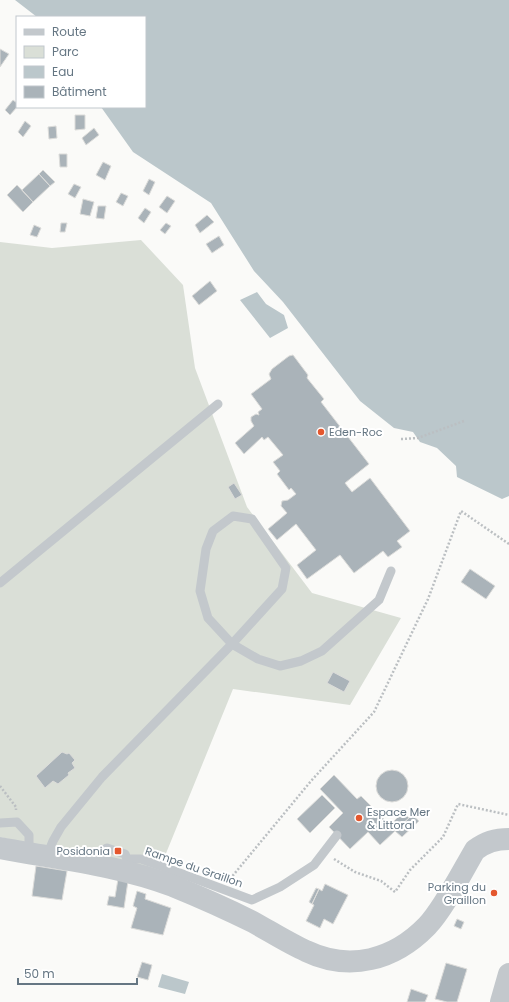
<svg xmlns="http://www.w3.org/2000/svg" width="509" height="1002" font-family="Poppins,sans-serif">
<style>
.green{fill:#dadfd7}
.water{fill:#bbc7cb}
.building{fill:#aab3b9;stroke:#dcdcda}
.lines{fill:none;stroke-linecap:round;stroke-linejoin:round}
.path{stroke:#bbbfc2;stroke-width:2.5;stroke-dasharray:2 2;stroke-linecap:butt}
.service{stroke:#c3c8cc;stroke-width:9}
.tertiary{stroke:#c3c8cc;stroke-width:22}
.poi-dot{fill:#e4572e;stroke:#fff;stroke-width:1.5}
.labels{text-anchor:middle;dominant-baseline:central;stroke-width:4;stroke-linejoin:round;paint-order:stroke}
.poi-label{font-size:11px;fill:#657683;stroke:#fff;text-anchor:start}
.street-label{font-size:11px;fill:#657683;stroke:#fff}
</style>
<rect width="100%" height="100%" fill="#fafaf8"/>
<path class="green" d="M141 240 183 285 195 368 247 507 312 593 401 618 350 705 233 689 158 873 0 837V242L52 248Z"/>
<path class="water" d="M15 0H509V496L502 499 457 477 456 466 437 448 420 442 413 432 394 428 360 401 283 302 254 271 211 203 133 152 101 107H145V17H37Z
M257 292 266 304 284 315 288 328 270 338 240 300Z
M162 974 189 982 185 994 158 987Z"/>
<path class="building" d="M0 49 9 54 0 67Z
M13 100 17 103V107L10 115 5 110Z
M75 115H85V129L75 130Z
M25 121 31 126 23 137 18 132Z
M56 126 57 138 49 139 48 127Z
M94 128 99 135 86 145 82 138Z
M59 154H67V167H60Z
M103 162 111 166 105 180 96 175Z
M43 170 55 182 50 186 39 174Z
M39 174 50 186 33 202 22 190Z
M149 179 155 182 149 195 143 191Z
M74 184 81 187 75 198 68 194Z
M17 185 33 202 23 212 7 195Z
M121 193 128 196 123 206 116 202Z
M167 196 175 201 167 213 159 207Z
M83 199 94 202 90 216 80 214Z
M98 206H106L104 219 96 218Z
M145 208 151 212 144 223 138 218Z
M207 215 214 222 200 233 195 225Z
M61 223H67L65 232H60Z
M166 223 171 226 165 234 160 230Z
M34 225 41 228 37 237 30 235Z
M219 236 224 245 212 253 206 244Z
M210 281 217 291 199 305 192 296Z
M293 355 308 375 307 378 324 399 321 402 369 464 345 483 352 492 370 478 410 531 397 541 402 547 388 557 383 551 354 573 340 555 307 579 297 565 316 550 296 524 277 540 268 529 287 513 281 506 282 501 288 500 296 494 291 488 289 490 277 474 280 471 273 462 283 455 268 437 264 440 262 437 244 454 235 443 254 426 251 421V417L256 414 259 415 258 412 262 409 251 394 271 379 269 374 272 369 289 356Z
M234 483 242 495 235 499 228 487Z
M470 569 495 586 486 599 461 582Z
M333 672 350 681 344 692 327 683Z
M62 752 67 754 69 753 75 760 72 763 75 768 68 773 69 775 58 784 53 781 45 788 36 776Z
M376 786a16 16 0 1 1 32 0a16 16 0 1 1-32 0Z
M334 775 357 799 361 796 390 825 403 812 409 818 380 845 368 832 350 849 329 827 343 813 320 789Z
M322 795 335 808 310 833 297 819Z
M412 815 419 821 402 837 395 831Z
M36 866 67 871 62 900 32 896Z
M118 879 128 881 124 908 107 905 109 896 115 897Z
M325 884 348 895 333 924 324 919 320 928 306 921 314 905 312 904 319 889 322 891Z
M316 888 319 889 312 904 309 902Z
M137 891 146 894 145 899 171 908 163 935 131 928 137 908 133 906Z
M457 919 464 922 461 929 454 926Z
M142 962 152 965 148 980 137 977Z
M446 963 467 969 457 1002H447L435 999Z
M411 989 428 995 425 1002H407Z"/>
<g class="lines">
<path class="path" d="M401 439 418 438 464 421
M0 786 16 807V810
M334 859 355 872 381 881 395 892 410 870 443 837 458 804 509 815
M230 879 311 781 374 712 428 599 461 511 509 544"/>
<path class="service" d="M0 583 218 404
M0 823 17 822 29 835V853
M47 856 53 841 61 827 102 777 232 644 282 589 286 568 252 519 233 516 213 531 206 549 200 591 208 618 232 644 258 659 280 666 301 661 322 651 379 600 391 571
M127 859H141L161 866 252 900 280 887 314 865 337 835
M93 864 98 853 107 848 125 854 127 859 126 863"/>
<path class="tertiary" d="M0 848C58 859 118 865 173 886 200 897 227 909 253 922 271 932 288 943 306 951 350 972 394 960 427 926 444 908 462 872 475 850 486 842 495 839 509 839
M501 1002 509 974"/>
</g>
<g class="poi-dot">
<circle cx="321" cy="432" r="4"/>
<circle cx="359" cy="818" r="4"/>
<rect x="114" y="847" width="8" height="8" rx="2"/>
<circle cx="494" cy="893" r="4"/>
</g>
<g class="labels">
<g class="poi-label">
<text x="329" y="432">Eden-Roc</text>
<text x="367" y="812">Espace Mer<tspan x="367" dy="13">&amp; Littoral</tspan></text>
<text x="110" y="851" text-anchor="end">Posidonia</text>
<text x="486" y="887" text-anchor="end">Parking du<tspan x="486" dy="13">Graillon</tspan></text>
</g>
<g class="street-label">
<text transform="translate(194 867) rotate(19)">Rampe du Graillon</text>
</g>
</g>
<rect x="16" y="16" width="130" height="92" fill="#ffffff" stroke="#c1c8cd"/>
<rect x="24" y="29" width="20" height="6" fill="#c3c8cc" stroke="#c1c8cd"/>
<text x="52" y="36" font-size="12" fill="#657683">Route</text>
<rect x="24" y="46" width="20" height="12" fill="#dadfd7" stroke="#c1c8cd"/>
<text x="52" y="56" font-size="12" fill="#657683">Parc</text>
<rect x="24" y="66" width="20" height="12" fill="#bbc7cb" stroke="#c1c8cd"/>
<text x="52" y="76" font-size="12" fill="#657683">Eau</text>
<rect x="24" y="86" width="20" height="12" fill="#aab3b9" stroke="#c1c8cd"/>
<text x="52" y="96" font-size="12" fill="#657683">Bâtiment</text>
<path d="M18 978v6h119v-6" fill="none" stroke="#657683" stroke-width="2"/>
<text x="24" y="978" font-size="12" fill="#657683" stroke="#ffffff" stroke-width="3" paint-order="stroke">50 m</text>
</svg>
